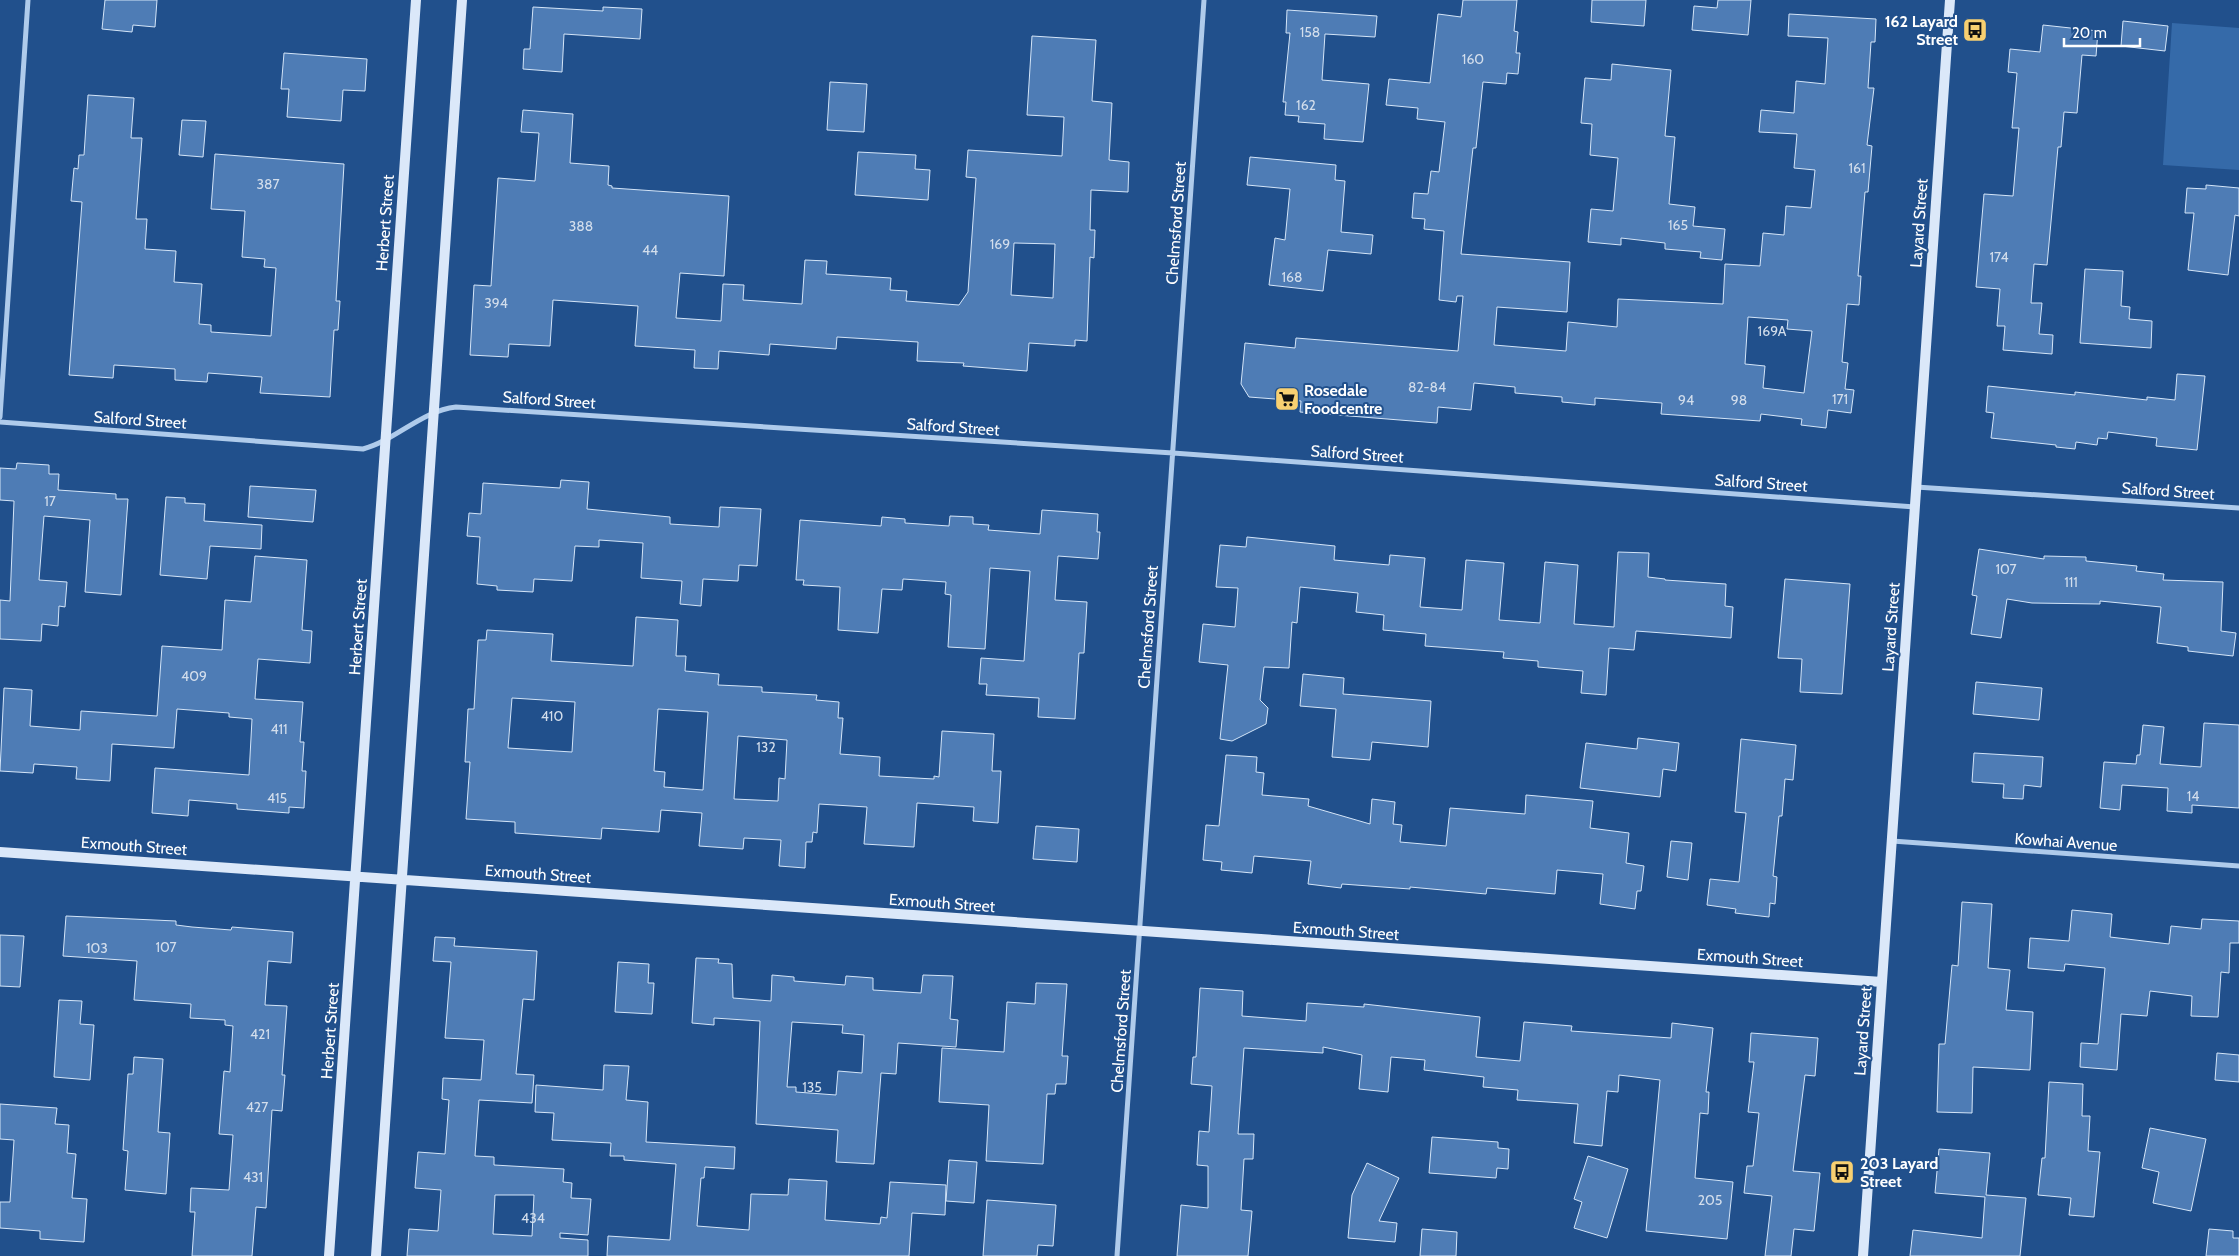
<svg xmlns="http://www.w3.org/2000/svg" width="2239" height="1256" font-family="Cabin,sans-serif">
<style>
.green{fill:#356aa9}
.building{fill:#4e7cb5;stroke:#d4e5f8;fill-rule:evenodd}
.lines{fill:none;stroke-linecap:round;stroke-linejoin:round}
.street{stroke:#afcbeb;stroke-width:5}
.secondary{stroke:#dbe8f9;stroke-width:10}
.labels{text-anchor:middle;dominant-baseline:central;stroke-width:4;stroke-linejoin:round;paint-order:stroke}
.number-label{font-size:14px;fill:#d3deec}
.poi-label{font-size:16px;font-weight:bold;fill:#fff;stroke:#21508c;text-anchor:start}
.street-label{font-size:16px;fill:#fff;stroke:#21508c}
</style>
<rect width="100%" height="100%" fill="#21508c"/>
<path class="green" d="M2172 23 2239 28V170L2163 165Z"/>
<path class="building" d="M105 0H157L155 27 133 25 132 32 102 29Z
M1463 0H1517L1514 31 1518 32 1516 53H1520L1518 74 1507 73 1506 84 1483 82 1476 148H1473L1461 254 1570 262 1567 312 1497 307 1494 345 1566 351 1568 322 1617 327 1618 299 1723 304 1725 264 1760 266 1763 233 1784 235 1786 206 1811 208 1815 170 1794 168 1797 134 1759 132 1761 110 1794 113 1796 81 1825 84 1828 38 1788 36 1789 14 1876 19 1875 42H1871L1868 88H1874L1867 145 1872 146 1868 192H1865L1858 276H1861L1859 305 1847 304 1842 362 1848 363 1845 389 1854 390 1851 413 1828 410 1826 428 1801 425 1802 419 1761 414 1760 421 1661 414 1662 403 1595 398V405L1562 402V397L1515 393V387L1474 383 1471 410 1438 407 1437 423 1300 412 1301 401 1249 397 1241 384 1245 343 1295 348 1296 338 1458 351 1463 296H1457L1456 302 1439 300 1444 231 1424 229 1425 219 1412 218 1414 193 1428 194 1431 171 1439 172 1445 122 1417 119 1418 108 1386 105 1389 79 1430 83 1438 14 1461 17ZM1748 317 1788 320 1787 329 1812 331 1804 393 1763 388 1765 366 1745 364Z
M1592 0H1646L1644 26 1591 22Z
M1718 0H1751L1748 35 1692 30 1694 6 1717 8Z
M533 7 603 11V7L642 9 640 39 564 34 562 72 523 69 524 49H530Z
M1287 10 1377 16 1375 37 1325 34 1322 80 1369 84 1363 142 1324 139 1325 124 1298 122 1299 116 1285 115 1286 102H1283L1290 33H1286Z
M2123 21 2168 26 2165 51 2121 46Z
M2043 25 2098 31 2096 56 2082 55 2077 113 2064 112 2061 147H2058L2047 265 2034 264 2031 303H2042L2039 334 2053 335 2052 354 2003 350 2005 326H1997L2000 289 1976 287 1984 194 2013 196 2019 128H2012L2017 73 2008 72 2010 49 2040 52Z
M1032 36 1096 40 1092 101 1112 103 1109 160 1129 162 1128 192 1091 190 1090 230H1095L1094 258 1090 257 1087 341 1075 340V346L1029 343 1027 371 963 366 964 363 917 361 918 342 837 337 836 349 770 344 769 355 719 351 718 369 694 368 695 350 635 346 638 306 553 300 550 346 509 344 508 357 470 355 474 285 491 286 498 178 535 181 539 133 521 132 523 110 573 114 570 163 609 166 608 185 612 186V188L729 196 724 276 680 273 676 318 721 321 723 284 744 285 743 300 802 304 805 260 827 261 826 274 891 278 890 290 907 291 906 301 959 305 968 292 976 178 966 177 968 150 1062 156 1064 117 1027 115ZM1014 243 1055 244 1053 298 1011 295Z
M284 53 367 59 365 91 343 90 341 121 287 117 289 89H281Z
M1612 64 1671 70 1665 136 1675 137 1669 204 1695 207 1693 226 1725 229 1722 260 1700 258 1701 252 1665 249V243L1621 238V245L1588 242 1591 209 1613 211 1618 158 1590 155 1592 124 1581 123 1585 78 1611 80Z
M830 82 867 84 864 132 827 130Z
M88 95 134 98 131 138H142L136 219H147L145 249 176 251 174 282 202 284 199 324 211 325V332L271 336 276 268 264 267 265 259 242 257 245 211 211 209 215 154 344 164 336 301H340L338 330H334L330 397 260 393 262 377 208 373 207 382 175 380V369L114 365 113 378 69 375 82 202 71 201 74 168 78 169 79 155H84Z
M182 120 206 121 203 157 179 155Z
M858 152 916 155 915 169 930 170 928 200 855 195Z
M1250 157 1336 165 1335 180 1345 181 1341 232 1373 235 1371 254 1328 250 1323 291 1269 285 1275 238 1285 240 1290 189 1247 185Z
M2206 185 2239 188V216L2235 215 2228 275 2188 270 2194 213H2185L2187 188 2206 189Z
M2085 269 2123 271 2121 306 2130 307 2129 319 2152 321 2151 348 2080 343Z
M2177 374 2205 376 2197 450 2156 446 2157 438 2108 432 2107 439 2098 438 2097 445 2076 442 2075 449 2056 447V445L1991 438 1994 413 1986 412 1988 386 2075 395V392L2147 400V397L2175 400Z
M17 463 49 465V474H59L58 490 116 494V499H128L121 595 85 592 90 520 44 516 39 580 67 582 65 607 59 606 58 626 42 624 41 641 0 639V600L10 601 14 501 0 500V468L16 469Z
M561 480 589 482 587 509 670 517V524L719 527 720 507 761 509 757 566 739 565 738 581 703 579 701 606 680 604 682 581 641 578 643 543 599 540V547L575 546 572 581 534 579 533 592 497 590V586L477 584 480 537 467 536 469 513 481 514 483 483 560 488Z
M250 486 316 490 313 522 248 517Z
M166 497 185 498V503L205 504 204 521 262 525 261 549 210 546 207 579 160 575Z
M1042 510 1098 514 1097 532H1100L1098 559 1058 556 1055 600 1087 602 1084 653H1079L1075 719 1038 717 1039 698 986 695 987 684H979L981 658 1024 661 1030 571 990 568 985 649 948 647 951 595 945 594 946 582 903 579 902 590 882 589 878 633 838 630 840 587 803 585 804 580H796L800 520 881 526 882 517 905 519V523L949 526 950 516 973 517V524L989 525 988 530 1040 534Z
M1247 537 1335 546 1334 560 1389 565 1390 555 1425 558 1420 607 1462 610 1466 560 1504 563 1499 620 1540 623 1545 562 1578 565 1574 624 1614 627 1618 552 1649 553 1648 577 1665 579V580L1726 584 1725 606 1733 607 1731 638 1636 631 1634 650 1609 648 1606 695 1581 693 1583 671 1538 667V661L1503 658 1504 652 1425 646 1426 634 1383 630 1384 615 1356 612 1358 593 1300 587 1297 623 1292 622 1289 668 1264 667 1260 700 1268 708 1266 724 1232 741 1220 739 1228 665 1199 662 1203 624 1235 627 1238 588 1216 587 1220 545 1246 547Z
M1979 549 2044 559V556L2086 557V561L2137 566 2136 571 2164 574 2163 580 2223 582 2221 631 2236 633 2233 656 2188 651V647L2157 643 2161 607 2100 601V604L2032 603 2007 599 2001 638 1971 634 1977 596 1972 595Z
M255 556 307 560 302 630 312 631 310 663 258 659 255 699 303 702 300 742H304L302 771H306L304 808 289 807V813L237 809V804L189 800 188 816 152 813 155 768 249 775 252 719 229 717V713L177 709 174 748 112 744 110 781 76 779 77 767 34 764 33 773 0 771 4 688 32 690 30 726 80 730 81 711 157 716 162 646 222 650 225 600 251 602Z
M1785 579 1850 584 1842 694 1800 692 1802 659 1778 658Z
M636 617 678 620 676 656H686L685 671 719 674 718 685 762 687V692L817 695 816 700 839 702 838 718H843L840 754 880 757 879 776 934 779V776L939 777 942 731 994 734 992 771H1001L998 823 973 821 974 807 917 803 914 847 864 844 867 807 819 804 817 833 813 832 812 842H806L805 868 779 866 781 840 744 838 743 849 699 846 702 813 661 810 659 832 602 828 601 839 515 833V822L466 819 470 762H465L468 709H474L478 640H486L487 630 553 634 551 661 633 666ZM512 698 575 702 572 752 508 748ZM658 709 708 712 703 790 664 787 665 772 654 771ZM738 736 787 740 785 779 779 778 778 801 734 799Z
M1303 674 1344 678 1343 694 1431 701 1428 747 1372 742 1370 760 1332 757 1336 709 1300 706Z
M1976 682 2042 688 2039 720 1973 714Z
M2204 723 2239 725V808L2192 805V813L2167 811 2168 788 2122 785 2120 810 2100 808 2104 762 2136 764 2137 755H2140L2143 725 2164 727 2160 764 2201 767Z
M1638 738 1679 743 1676 771 1663 769 1660 797 1580 788 1586 743 1637 749Z
M1741 739 1796 745 1793 780 1785 779 1782 816H1779L1773 876 1777 877 1775 904 1770 903 1769 917 1735 913 1736 909 1707 905 1710 879 1739 882 1746 813 1735 812Z
M1974 753 2043 757 2041 787 2024 785 2023 799 2003 798 2004 784 1972 782Z
M1226 755 1257 757 1256 772 1264 773 1262 795 1309 799 1308 806 1370 824 1372 799 1395 802 1393 824 1402 825 1400 842 1446 846 1450 808 1525 814 1526 795 1593 801 1590 828 1629 833 1626 863 1644 866 1641 891H1637L1635 909 1600 904 1603 874 1557 870 1555 894 1487 888 1486 894 1410 887V889L1342 884 1341 888 1308 884 1311 861 1254 856 1252 873 1221 870 1222 862 1203 860 1206 825 1219 826Z
M1036 826 1079 829 1077 862 1033 859Z
M1671 841 1692 843 1688 880 1667 877Z
M1962 902 1992 904 1988 968 2010 970 2006 1010 2033 1012 2030 1070 1973 1067 1972 1113 1937 1112 1939 1044H1945L1952 965 1958 966Z
M2072 910 2112 914 2110 937 2169 944 2171 926 2201 929 2202 919 2239 921V943H2230L2229 973 2221 972 2218 1017 2191 1016 2192 996 2150 991 2147 1016 2121 1014 2117 1070 2080 1067 2081 1043 2098 1044 2105 968 2065 964 2064 971 2028 968 2030 938 2069 941Z
M66 916 176 921V925L192 927 231 930 232 927 293 932 291 963 268 961 265 1005 287 1006 282 1075H285L282 1111 272 1110 266 1208 256 1207 252 1256H192L195 1212H190L191 1188 229 1190 233 1135 219 1134 224 1071 230 1072 233 1026 225 1025V1020L190 1018 191 1004 134 1000 137 961 63 956Z
M0 935 24 936 20 987 0 986Z
M435 937 455 938 454 946 537 951 534 1000 523 999 516 1074 534 1075 532 1103 479 1100 475 1156 494 1157V1165L564 1169 563 1182 572 1183 571 1198 591 1199 588 1235 560 1233V1238L588 1240V1256H407L409 1229 438 1231 441 1190 415 1188 418 1152 445 1154 449 1100 442 1099 443 1078 481 1080 484 1040 445 1038 451 962 433 961ZM495 1195H534L532 1236 493 1234Z
M696 958 719 959 718 963 732 964 733 998 771 1001 772 975 794 977V981L845 985 846 976 873 978V990L921 993 923 975 953 976 950 1019 958 1020 956 1047 898 1043 896 1074 881 1073 874 1164 836 1162 838 1130 756 1124 760 1021 714 1018V1025L692 1023ZM792 1022 843 1025 842 1033 864 1035 862 1073 838 1071 836 1095 796 1092V1087H787Z
M618 962 649 964 648 983H654L652 1014 615 1012Z
M1036 983 1067 984 1062 1056H1068L1066 1084H1056L1055 1094H1047L1043 1164 986 1161 989 1105 939 1102 942 1048 1004 1052 1007 1002 1035 1004Z
M1200 988 1243 991 1242 1016 1306 1021 1307 1003 1364 1007V1004L1480 1017 1476 1057 1520 1061 1524 1022 1572 1026 1571 1031 1671 1038 1672 1023 1713 1028 1706 1092H1709L1708 1114 1700 1113 1695 1178 1733 1182 1727 1239 1646 1231 1660 1080 1619 1075 1618 1092 1607 1091 1602 1146 1574 1143 1578 1104 1517 1100 1518 1090 1483 1087 1484 1077 1424 1070 1425 1060 1391 1057 1388 1092 1359 1089 1362 1055 1323 1047V1053L1244 1048 1238 1134H1254L1253 1159H1244L1241 1210 1252 1211 1248 1256H1177L1181 1205 1208 1208V1166L1197 1165 1199 1131 1209 1132 1212 1086 1191 1084 1193 1057H1196Z
M59 1000 82 1001 80 1024 94 1025 90 1080 54 1077Z
M1751 1033 1818 1038 1815 1076 1805 1075 1793 1171 1820 1173 1814 1231 1794 1229 1791 1256H1765L1772 1196 1744 1193 1747 1166H1753L1759 1113 1748 1112 1754 1062H1749Z
M2217 1053 2239 1055V1082L2215 1080Z
M134 1057 163 1059 158 1132 170 1133 166 1194 125 1190 128 1151 123 1150 128 1074H133Z
M604 1065 629 1066 626 1100 648 1102 646 1142 735 1147 734 1169 705 1167 704 1178H701L697 1226 749 1230 751 1194 788 1195 789 1179 827 1181 825 1220 880 1224 881 1217 887 1218 890 1182 946 1185 945 1215 912 1213 909 1256H607L608 1236 670 1240 676 1164 624 1160V1156H610L611 1143 552 1140 554 1113 535 1112 536 1085 603 1090Z
M2049 1082 2083 1084 2082 1116H2090L2088 1151 2100 1152 2094 1217 2069 1215 2071 1198 2038 1195 2042 1158H2045Z
M0 1104 57 1108 55 1124 69 1125 67 1153 76 1154 72 1198 87 1199 84 1242 40 1239V1231L0 1228V1202H10L14 1140 0 1139Z
M2150 1128 2206 1139 2191 1211 2153 1203 2159 1172 2142 1168Z
M1432 1137 1498 1142V1148L1509 1149 1508 1169 1497 1168 1496 1178 1429 1173Z
M1939 1149 1990 1153 1986 1195 2026 1198 2020 1256H1910L1913 1230 1982 1238 1985 1197 1935 1193Z
M1588 1156 1628 1169 1607 1238 1574 1228 1582 1202 1574 1199Z
M949 1160 977 1162 974 1203 946 1201Z
M1367 1163 1399 1178 1379 1221 1397 1223 1395 1242 1348 1238 1352 1195Z
M987 1200 1056 1205 1053 1246 1038 1245 1037 1256H983Z
M1422 1229 1457 1232 1456 1256H1420Z
M2209 1229 2233 1231V1238H2239V1256H2206Z"/>
<g class="lines">
<path class="street" d="M0 417 28 0
M0 422 363 449C396 440 421 411 456 407L1173 453 1915 507
M1916 487 2239 508
M1892 841 2239 866
M1117 1256 1204 0"/>
<path class="secondary" d="M0 852 1882 982
M329 1256 416 0
M376 1256 462 0
M1863 1256 1950 0"/>
</g>
<defs>
<symbol id="bus-square" viewBox="-11 -11 22 22"><rect x="-9" y="-9" width="18" height="18" rx="4" fill="#f8d071" stroke="#21508c"/><path d="M-5-6H5V4H4V6H2V4H-2V6H-4V4H-5ZM-3.5-4V0h7V-4ZM-3.5 1.2v1.5H-2V1.2ZM2 1.2v1.5H3.5V1.2Z" fill="#111"/></symbol>
<symbol id="supermarket-square" viewBox="-11 -11 22 22"><rect x="-9" y="-9" width="18" height="18" rx="4" fill="#f8d071" stroke="#21508c"/><path d="M-6-5.5h2.5l.6 2H6L4.5 2H-2.5L-4.4-4H-6ZM-1.5 3.2a1.3 1.3 0 1 0 .1 0ZM3 3.2a1.3 1.3 0 1 0 .1 0Z" fill="#111"/></symbol>
</defs>
<g fill-rule="evenodd">
<use href="#bus-square" x="1961" y="16" width="28" height="28"/>
<use href="#supermarket-square" x="1273" y="385" width="28" height="28"/>
<use href="#bus-square" x="1828" y="1158" width="28" height="28"/>
</g>
<g class="labels">
<g class="number-label">
<text x="1310" y="32">158</text>
<text x="1473" y="59">160</text>
<text x="1306" y="105">162</text>
<text x="1857" y="168">161</text>
<text x="268" y="184">387</text>
<text x="1678" y="225">165</text>
<text x="581" y="226">388</text>
<text x="1000" y="244">169</text>
<text x="650" y="250">44</text>
<text x="1999" y="257">174</text>
<text x="1292" y="277">168</text>
<text x="496" y="303">394</text>
<text x="1772" y="331">169A</text>
<text x="1427" y="387">82-84</text>
<text x="1840" y="399">171</text>
<text x="1686" y="400">94</text>
<text x="1739" y="400">98</text>
<text x="50" y="501">17</text>
<text x="2006" y="569">107</text>
<text x="2071" y="582">111</text>
<text x="194" y="676">409</text>
<text x="552" y="716">410</text>
<text x="279" y="729">411</text>
<text x="766" y="747">132</text>
<text x="2193" y="796">14</text>
<text x="277" y="798">415</text>
<text x="166" y="947">107</text>
<text x="97" y="948">103</text>
<text x="260" y="1034">421</text>
<text x="812" y="1087">135</text>
<text x="257" y="1107">427</text>
<text x="253" y="1177">431</text>
<text x="1710" y="1200">205</text>
<text x="533" y="1218">434</text>
</g>
<g class="poi-label">
<text x="1958" y="21" text-anchor="end">162 Layard<tspan x="1958" dy="18">Street</tspan></text>
<text x="1304" y="390">Rosedale<tspan x="1304" dy="18">Foodcentre</tspan></text>
<text x="1860" y="1163">203 Layard<tspan x="1860" dy="18">Street</tspan></text>
</g>
<g class="street-label">
<text transform="translate(385 223) rotate(-86)">Herbert Street</text>
<text transform="translate(1176 223) rotate(-86)">Chelmsford Street</text>
<text transform="translate(1919 223) rotate(-86)">Layard Street</text>
<text transform="translate(549 400) rotate(4)">Salford Street</text>
<text transform="translate(140 420) rotate(4)">Salford Street</text>
<text transform="translate(953 427) rotate(4)">Salford Street</text>
<text transform="translate(1357 454) rotate(4)">Salford Street</text>
<text transform="translate(1761 483) rotate(4)">Salford Street</text>
<text transform="translate(2168 491) rotate(4)">Salford Street</text>
<text transform="translate(358 627) rotate(-86)">Herbert Street</text>
<text transform="translate(1148 627) rotate(-86)">Chelmsford Street</text>
<text transform="translate(1891 627) rotate(-86)">Layard Street</text>
<text transform="translate(2066 842) rotate(4)">Kowhai Avenue</text>
<text transform="translate(134 846) rotate(4)">Exmouth Street</text>
<text transform="translate(538 874) rotate(4)">Exmouth Street</text>
<text transform="translate(942 903) rotate(4)">Exmouth Street</text>
<text transform="translate(1346 931) rotate(4)">Exmouth Street</text>
<text transform="translate(1750 958) rotate(4)">Exmouth Street</text>
<text transform="translate(330 1031) rotate(-86)">Herbert Street</text>
<text transform="translate(1121 1031) rotate(-86)">Chelmsford Street</text>
<text transform="translate(1863 1031) rotate(-86)">Layard Street</text>
</g>
</g>
<path d="M2064 38v8h76v-8" fill="none" stroke="#ffffff" stroke-width="2.5"/>
<text x="2072" y="38" font-size="15" fill="#ffffff" stroke="#21508c" stroke-width="4" paint-order="stroke">20 m</text>
</svg>
